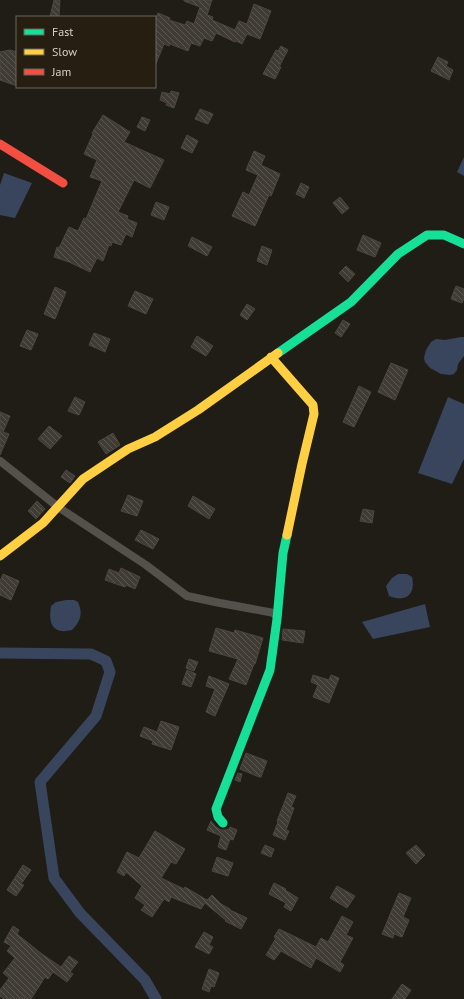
<svg xmlns="http://www.w3.org/2000/svg" width="464" height="999" font-family="'PT Sans',sans-serif">
<style>
.water{fill:#38455d}
.lines{fill:none;stroke-linecap:round;stroke-linejoin:round}
.canal{stroke:#38455d;stroke-width:11}
.building{fill:url(#building-back-hatch);stroke:#4b4642}
.street{stroke:#54504b;stroke-width:8}
.fast{stroke:#16e098;stroke-width:9}
.slow{stroke:#ffcf43;stroke-width:9}
.jam{stroke:#f24e42;stroke-width:9}
</style>
<defs>
<pattern id="building-back-hatch" width="6" height="6" patternUnits="userSpaceOnUse"><rect width="6" height="6" fill="#403c35"/><path d="M-1 5l2 2M0 0l6 6M5-1l2 2" fill="none" stroke="#5b5751"/></pattern>
</defs>
<rect width="100%" height="100%" fill="#201d16"/>
<path class="water" d="M464 157V176L457 172Z
M4 173 32 183 15 218 0 215V185Z
M461 337H464V356L458 364 457 370 454 374 450 375 441 374 430 368 425 362 424 358 426 350 431 342 436 339 445 340Z
M448 397 464 404V459L452 484 418 473Z
M398 574H407L412 577C416 594 406 603 389 596L386 586 392 578Z
M66 600H74L78 602C83 613 81 621 72 630 52 635 48 623 51 606L56 602Z
M425 604 430 627 373 639 362 622Z"/>
<g class="lines">
<path class="canal" d="M0 653 91 654 106 661 110 672 96 716 40 782 54 878 80 913 145 980 156 999"/>
</g>
<path class="building" d="M54 0H60L59 17H50Z
M184 0H212L207 15 213 17 212 20 235 30 239 21 247 24 254 4 271 11 260 39 247 34 242 44 236 41 235 42 216 33 212 41 204 38 200 46 191 43 188 51 170 44 169 46 164 44 155 66V20L158 13 170 18 169 20 185 25 187 21 194 24 200 7 184 1Z
M281 46 288 50 279 67H281L275 79 263 74 276 50 278 51Z
M10 50 17 52V86L0 80V52Z
M438 57 448 62 446 66 453 70 449 80 431 71Z
M171 91 179 93 174 108 166 105 167 103 160 100 162 92 170 94Z
M200 109 213 114 208 124 195 119Z
M103 115 130 132 124 142 164 160 150 188 134 180 118 212 128 216 127 219 137 223 132 237 126 234 121 245 112 242 111 246 109 245 103 261 97 258 90 272 69 262 54 257 57 247 59 248 69 227 78 231 84 218 86 219 102 181 90 177 97 160 84 154 93 134 92 133Z
M142 117 150 120 145 131 137 127Z
M187 135 198 141 192 153 181 148Z
M254 151 265 156 261 165 280 174 271 196 269 195 255 226 232 216 243 192 249 195 258 175 246 170Z
M301 183 309 187 304 198 296 194Z
M340 197 349 208 342 214 333 203Z
M156 202 169 207 164 220 151 215Z
M363 235 381 243 375 257 357 250Z
M192 237 212 247 207 256 188 246Z
M262 246 272 250 267 265 257 261Z
M346 266 355 274 348 282 339 273Z
M456 286 464 289V298L462 303 451 299Z
M55 287 66 292 55 319 44 314Z
M135 291 153 299 146 314 128 306Z
M247 304 255 309 247 320 240 315Z
M343 320 350 324 341 337 335 333Z
M27 330 38 334 31 350 20 346Z
M94 333 110 339 105 352 89 345Z
M197 336 213 346 206 356 191 347Z
M391 363 408 370 395 400 378 392Z
M359 386 371 392 354 427 343 422Z
M75 397 85 402 79 415 68 411Z
M0 412 10 416 3 432 9 434 0 455Z
M49 426 62 436 50 449 38 439Z
M113 433 120 445 106 454 98 442Z
M66 470 75 476 70 483 61 477Z
M128 495 143 501 137 516 121 511Z
M193 496 215 509 209 519 188 506Z
M37 501 45 509 36 519 28 511Z
M363 509 374 511 372 523 360 521Z
M141 530 159 539 153 549 135 540Z
M121 568 140 577 135 589 126 585 125 587 105 580 109 569 119 573Z
M3 574 19 581 11 600 0 595V581Z
M216 628 234 633 235 630 263 638 255 664H254L246 685 229 679 238 659 209 651Z
M283 629 305 631 303 643 282 640Z
M189 659 198 662 194 671 186 668Z
M187 670 196 674 191 687 182 684Z
M313 675 329 680 331 675 339 678 329 703 313 697 318 685 311 682Z
M209 676 229 684 215 716 206 712 215 689 206 686Z
M161 721 179 727 171 750 152 744 153 741 140 736 144 727 157 732Z
M246 753 267 761 261 777H259L240 769Z
M238 773 242 774 240 782 235 780Z
M288 793 296 796 291 807 294 808 286 830 289 831 285 840 273 835 278 822 277 821Z
M211 821 216 827 221 830H226L229 829 230 827 237 830 233 840 230 839 226 850 218 847 221 836 207 830Z
M155 831 185 849 176 864 171 862 161 878 184 889 185 887 207 900 212 895 221 904 230 909V910L247 918 241 929 225 921 226 920 223 918 205 903 201 909 171 897 169 902 164 899 152 917 141 910 145 905 135 898 142 886 126 872 124 876 117 872 127 852 139 858Z
M265 845 274 849 271 857 261 853Z
M416 845 425 855 416 864 406 853Z
M217 857 233 863 228 876 212 871Z
M23 865 31 870 21 884 24 885 16 896 7 890Z
M274 883 286 889 285 890 298 898 291 911 284 907 286 903 269 894Z
M337 886 355 896 347 908 330 898Z
M399 893 411 898 403 917 409 920 402 937 394 934 393 938 382 934Z
M342 916 353 922 346 935 353 938 340 962 344 965 340 972 316 958 311 968 281 951 274 960 266 955 276 938 274 937 279 929 316 947 321 938 328 942Z
M13 926 19 930 17 934 42 954 61 967 69 956 78 962 70 972 73 974 67 982 53 972 48 979 45 977 31 999H4L0 996V990L9 978 3 973 15 958 7 951 11 946 4 942Z
M204 932 213 937 209 945 213 947 209 954 195 947Z
M209 969 219 973 214 987 211 986 209 992 202 989Z
M402 984 411 990 405 999H392Z"/>
<g class="lines">
<path class="street" d="M0 461 58 507 146 565 187 596 220 603 274 613 277 619"/>
<path class="fast" d="M278 353 351 302 398 254 427 235H444L464 244
M223 823 218 817 216 809 270 670 277 619 283 553 287 535"/>
<path class="slow" d="M271 357 313 405 314 414 302 464 287 535
M0 556 43 523 83 479 128 449 155 437 198 410 278 353"/>
<path class="jam" d="M0 144 63 183"/>
</g>
<rect x="16" y="16" width="140" height="72" fill="#251e11" stroke="#6b665a"/>
<rect x="24" y="29" width="20" height="6" fill="#16e098" stroke="#6b665a"/>
<text x="52" y="36" font-size="12" fill="#d5d1c8">Fast</text>
<rect x="24" y="49" width="20" height="6" fill="#ffcf43" stroke="#6b665a"/>
<text x="52" y="56" font-size="12" fill="#d5d1c8">Slow</text>
<rect x="24" y="69" width="20" height="6" fill="#f24e42" stroke="#6b665a"/>
<text x="52" y="76" font-size="12" fill="#d5d1c8">Jam</text>
</svg>
